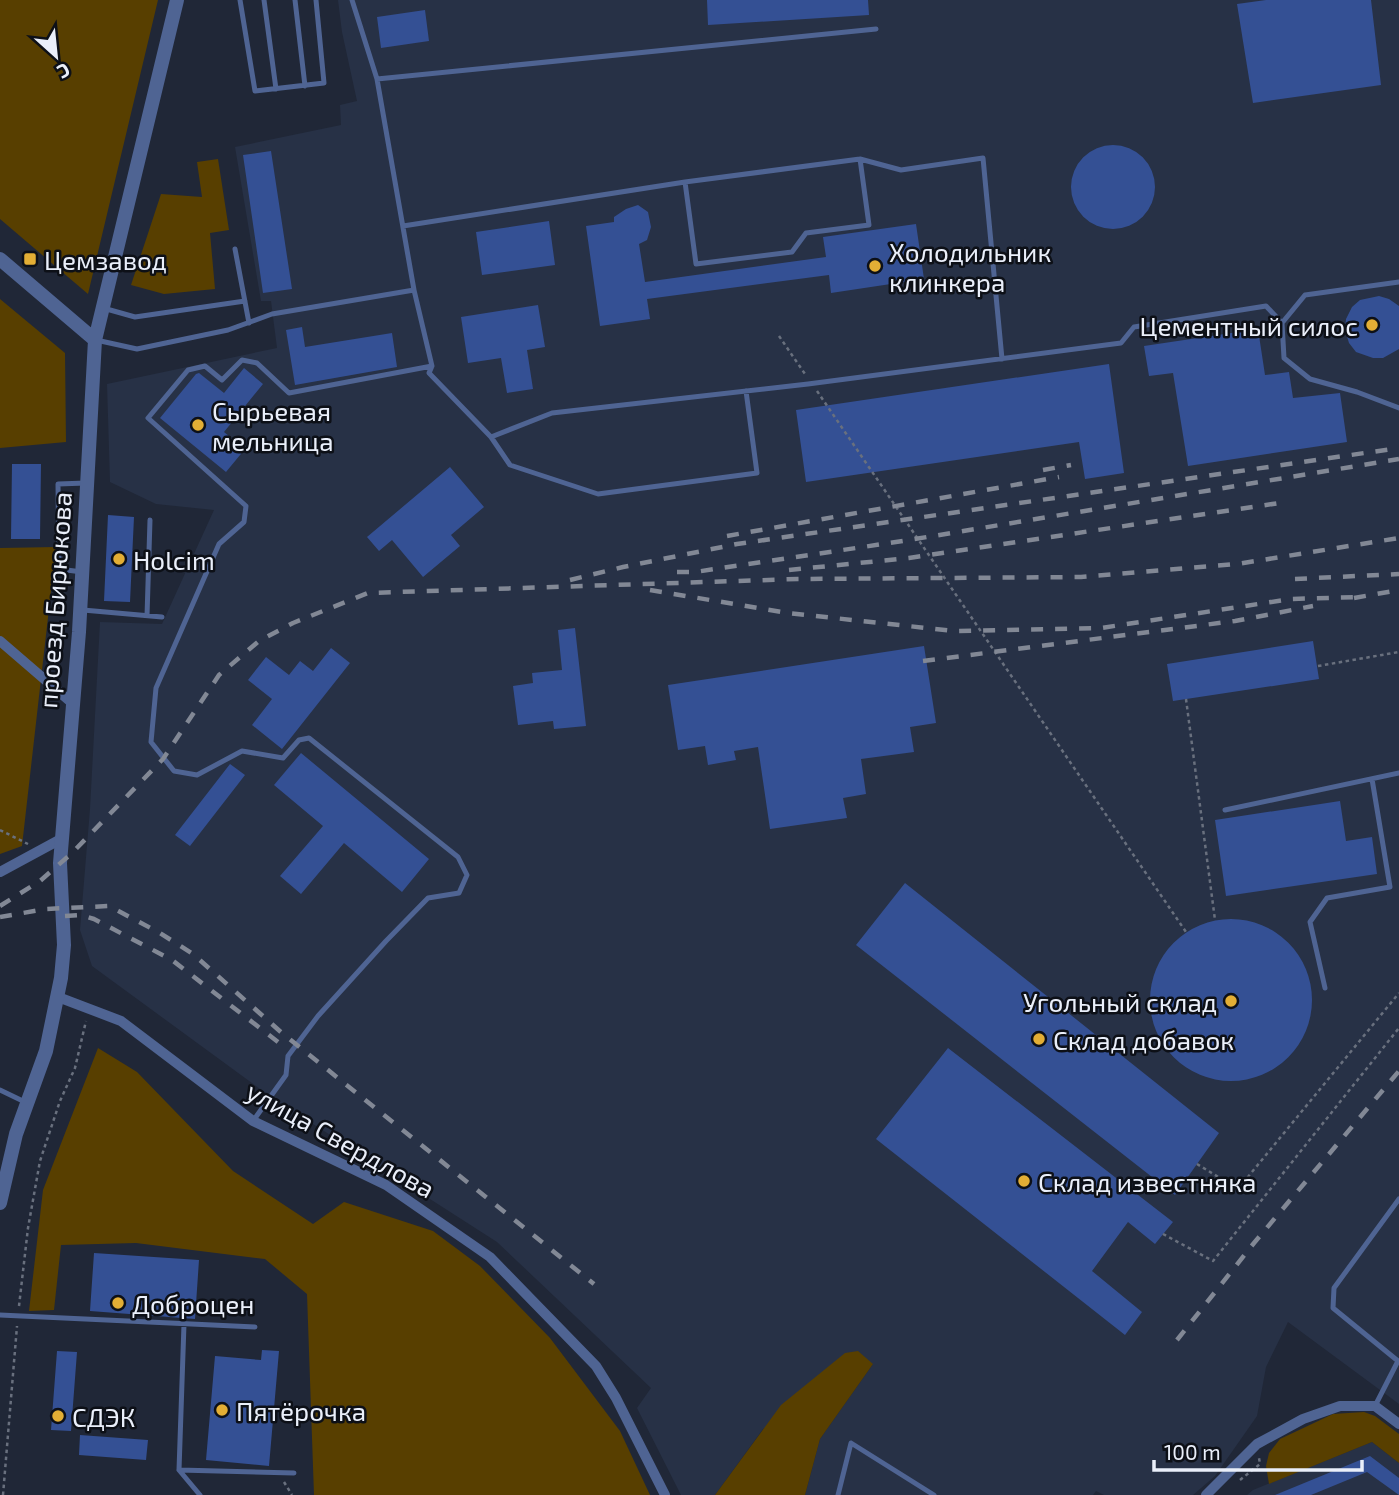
<svg xmlns="http://www.w3.org/2000/svg" width="1399" height="1495" font-family="'Exo 2',sans-serif">
<style>
.built{fill:#273146}
.green{fill:#583f00}
.building{fill:#345094}
.lines{fill:none;stroke-linecap:round;stroke-linejoin:round}
.path{stroke:#69707e;stroke-width:2.5;stroke-dasharray:3.5 3.5;stroke-linecap:butt}
.service{stroke:#4f6493;stroke-width:5}
.minor{stroke:#4f6493;stroke-width:10}
.tertiary{stroke:#4f6493;stroke-width:14}
.rail{stroke:#828895;stroke-width:4.5;stroke-dasharray:12 12;stroke-linecap:butt}
.poi-dot{fill:#e3ae35;stroke:#0d1017;stroke-width:2.5}
.labels{text-anchor:middle;dominant-baseline:central;stroke-width:5;stroke-linejoin:round;paint-order:stroke}
.poi-label{font-size:26px;fill:#eaeffa;stroke:#0d1017;text-anchor:start}
.street-label{font-size:26px;fill:#eaeffa;stroke:#0d1017}
</style>
<rect width="100%" height="100%" fill="#202737"/>
<path class="built" d="M338 0H1399V1404L1288 1322 1266 1367 1257 1416 1215 1476 1193 1495H1104L1096 1491 1093 1495H805L820 1439 873 1364 763 1429 715 1495H681L637 1408 651 1388 497 1242 271 1097 92 966 80 930 90 809 100 622 162 624 214 510 156 504 110 482 107 384 277 348 271 301H261L235 147 341 125 340 105 357 101 342 32Z
M1372 1442 1399 1463V1495H1247L1253 1490Z"/>
<path class="green" d="M0 0H158L88 294 0 219Z
M218 159 229 230 210 233 215 289 164 294 131 285 161 194 202 197 197 162Z
M0 299 65 353 66 442 0 448Z
M56 547 22 846 0 854V548Z
M98 1048 137 1072 233 1171 313 1224 344 1202 433 1231 480 1266 550 1338 620 1431 650 1495H314L307 1294 265 1259 136 1243 61 1245 54 1310 29 1311 43 1190Z
M858 1351 873 1364 820 1439 805 1495H715L781 1405 845 1353Z
M1364 1412 1375 1416 1399 1434V1463L1372 1442 1269 1484 1266 1466 1269 1453 1280 1439 1333 1414Z"/>
<path class="building" d="M707 0H868L869 15 708 25Z
M1266 0H1371L1381 85 1253 103 1237 4Z
M425 10 429 41 381 48 377 17Z
M1071 187a42 42 0 1 1 84 0a42 42 0 1 1-84 0Z
M271 151 292 289 263 293 243 155Z
M638 205 648 212 651 227 647 240 639 244 645 282 826 257 823 237 916 224 924 279 831 293 829 275 647 299 650 319 600 326 586 226 614 222V217L626 209Z
M549 221 555 265 482 275 476 232Z
M1379 296 1389 299 1399 306V349L1383 358H1373L1356 352 1349 343 1345 330 1346 319 1352 307 1360 300Z
M538 305 545 347 527 350 533 389 507 393 501 358 468 363 461 317Z
M302 327 305 347 392 333 397 367 295 385 286 330Z
M1258 329 1265 375 1289 372 1293 398 1340 393 1347 442 1188 466 1173 373 1149 376 1144 346Z
M1109 364 1124 473 1085 479 1079 442 806 482 796 410Z
M244 368 263 384 224 432 245 449 226 472 160 418 196 374 199 373 224 393Z
M12 464H41L40 539H11Z
M450 467 484 507 451 535 460 546 423 577 392 540 379 551 367 537Z
M108 515 134 517 130 602 104 601Z
M575 628 586 726 554 729 553 721 518 725 513 686 533 683 532 673 562 670 558 630Z
M1313 641 1319 679 1173 701 1167 664Z
M924 646 936 723 910 727 914 752 861 759 866 794 843 798 847 818 770 829 758 747 734 751 736 760 708 765 705 746 678 750 668 685Z
M331 648 350 663 282 749 252 725 272 699 248 680 266 657 289 675 300 661 313 671Z
M301 753 429 859 402 892 344 843 301 894 280 876 323 826 274 785Z
M230 764 245 775 190 846 175 835Z
M1340 801 1346 841 1372 837 1377 874 1226 896 1215 820Z
M905 883 1219 1133 1175 1195 856 945Z
M1150 1000a81 81 0 1 1 162 0a81 81 0 1 1-162 0Z
M948 1048 1173 1222 1155 1244 1128 1222 1092 1271 1142 1312 1125 1335 876 1139Z
M94 1253 199 1260 195 1319 90 1311Z
M262 1350 279 1351 269 1466 206 1460 215 1356 261 1360Z
M57 1351 77 1352 71 1431 51 1430Z
M80 1435 148 1440 146 1460 79 1455Z
M1370 1456 1399 1478V1495L1367 1472 1311 1495H1275Z"/>
<g class="lines">
<path class="path" d="M779 336 805 374
M817 391 1186 932
M1318 666 1399 652
M1186 699 1215 920
M0 830 28 844
M1197 1164 1238 1189 1399 993
M1163 1234 1213 1261 1399 1028
M19 1306 28 1228 40 1161 60 1101 75 1068 86 1021
M1240 1480 1260 1464 1259 1458
M284 1482 292 1495
M3 1495 17 1326"/>
<path class="service" d="M240 0 255 91 324 83 316 0
M264 0 276 89
M295 0 305 86
M352 0 377 79 414 290 432 366 429 373 491 437 552 413 808 384 1121 343 1134 327 1266 306 1282 323
M377 79 876 29
M685 182 696 264 792 252 806 233 869 225 860 159
M403 226 685 182 860 159 901 170 983 158 1002 359
M235 249 249 323
M1399 282 1305 295 1282 323 1284 358 1310 379 1357 392 1399 408
M103 308 135 317 245 301
M96 340 137 349 228 330 272 314 414 290
M491 437 510 465 598 494 757 473 746 391
M82 572 59 569 58 484 86 483
M83 610 162 617
M147 616 150 520
M1225 810 1399 773
M1325 988 1310 922 1327 898 1390 887 1372 779
M0 1090 27 1103
M253 1121 286 1075 288 1056 318 1016 386 941 428 898 459 893 467 875 458 857 309 738 299 740 283 758 242 751 197 775 174 771 151 742 156 688 219 544 244 522 246 506 148 418 188 370 205 366 222 380 242 360 257 363 289 393 432 366
M0 1315 255 1327
M184 1324 179 1470 294 1473
M1375 1406 1398 1361 1333 1308 1334 1288 1399 1199
M179 1470 200 1495
M838 1495 851 1443 934 1495"/>
<path class="minor" d="M0 641 72 703
M0 872 61 839
M58 997 121 1021 253 1121 386 1185 490 1257 596 1366 616 1398 665 1495
M1206 1495 1257 1444 1303 1419 1340 1406H1375L1399 1424"/>
<path class="tertiary" d="M0 259 95 340
M0 1203 16 1134 46 1051 61 978 64 945 60 863 79 632 95 340 177 0"/>
<path class="rail" d="M1043 470 1071 465
M727 536 1059 477
M789 570 909 558 1286 502
M677 572H695L903 541 1399 459
M1295 579 1399 574
M570 580 623 567 737 544 1399 448
M650 590 788 613 954 631 1101 628 1291 599 1362 597
M1354 598 1399 590
M923 661 1235 621 1313 606
M0 906 40 881 72 853 163 759 219 675 259 641 293 623 368 593 798 579 1081 577 1237 564 1399 538
M65 916 81 915 94 919 172 960 278 1042
M0 917 46 909 109 906 160 933 193 954 282 1033 594 1284
M1177 1340 1254 1243 1399 1071"/>
</g>
<g class="poi-dot">
<rect x="23" y="252" width="14" height="14" rx="3.5"/>
<circle cx="875" cy="266" r="7"/>
<circle cx="1372" cy="325" r="7"/>
<circle cx="198" cy="425" r="7"/>
<circle cx="119" cy="559" r="7"/>
<circle cx="1231" cy="1001" r="7"/>
<circle cx="1039" cy="1039" r="7"/>
<circle cx="1024" cy="1181" r="7"/>
<circle cx="118" cy="1303" r="7"/>
<circle cx="222" cy="1410" r="7"/>
<circle cx="58" cy="1416" r="7"/>
</g>
<g class="labels">
<g class="poi-label">
<text x="889" y="251">Холодильник<tspan x="889" dy="30">клинкера</tspan></text>
<text x="44" y="259">Цемзавод</text>
<text x="1358" y="325" text-anchor="end">Цементный силос</text>
<text x="212" y="410">Сырьевая<tspan x="212" dy="30">мельница</tspan></text>
<text x="133" y="559">Holcim</text>
<text x="1217" y="1001" text-anchor="end">Угольный склад</text>
<text x="1053" y="1039">Склад добавок</text>
<text x="1038" y="1181">Склад известняка</text>
<text x="132" y="1303">Доброцен</text>
<text x="236" y="1410">Пятёрочка</text>
<text x="72" y="1416">СДЭК</text>
</g>
<g class="street-label">
<text transform="translate(54 600) rotate(-86)">проезд Бирюкова</text>
<text transform="translate(341 1139) rotate(29)">улица Свердлова</text>
</g>
</g>
<g transform="translate(56 56) rotate(153)" stroke="#0d1017" stroke-width="5" paint-order="stroke">
<path d="M0-5L12 26L0 18L-12 26Z" fill="#eaeffa"/>
<text y="-10" font-size="19" font-weight="bold" text-anchor="middle" fill="#eaeffa">С</text>
</g>
<path d="M1154 1460v10h208v-10" fill="none" stroke="#eaeffa" stroke-width="3.5"/>
<text x="1164" y="1460" font-size="21" fill="#eaeffa" stroke="#0d1017" stroke-width="5" paint-order="stroke">100 m</text>
</svg>
